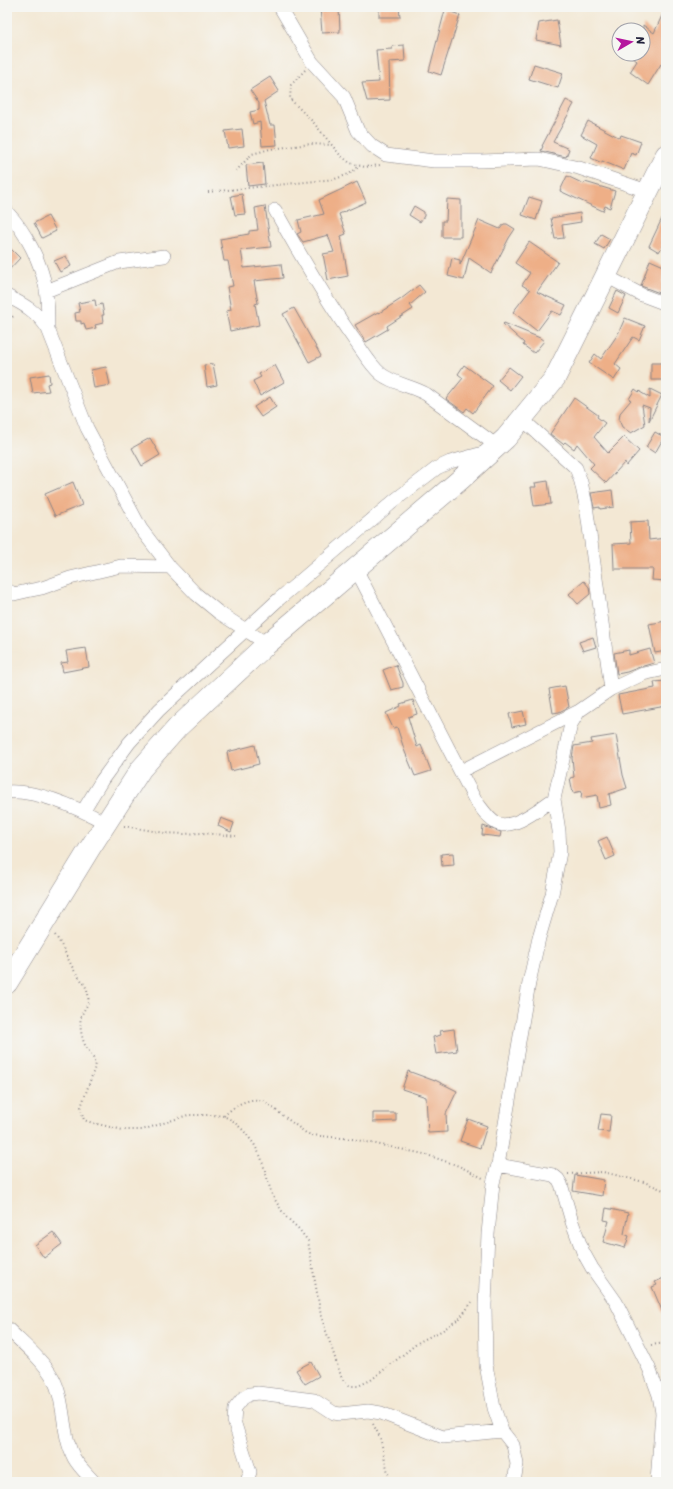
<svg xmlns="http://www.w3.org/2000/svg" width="673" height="1489" font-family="Sriracha,sans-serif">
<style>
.building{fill:#eeaf87}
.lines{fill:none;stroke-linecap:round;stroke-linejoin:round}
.minor-casing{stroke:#8a8588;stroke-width:14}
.primary-casing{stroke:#8a8588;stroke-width:22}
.path{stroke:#8a8588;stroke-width:2;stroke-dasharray:1 3;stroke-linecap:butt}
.minor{stroke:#fff;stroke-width:13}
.primary{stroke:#fff;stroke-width:21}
</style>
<rect width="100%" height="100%" fill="#f6f6f2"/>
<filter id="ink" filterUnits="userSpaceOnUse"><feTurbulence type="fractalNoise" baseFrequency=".025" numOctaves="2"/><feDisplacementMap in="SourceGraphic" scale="8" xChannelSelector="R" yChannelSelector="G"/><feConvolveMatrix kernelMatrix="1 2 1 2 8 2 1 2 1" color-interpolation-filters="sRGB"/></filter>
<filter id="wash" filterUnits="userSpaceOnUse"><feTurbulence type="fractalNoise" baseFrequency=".012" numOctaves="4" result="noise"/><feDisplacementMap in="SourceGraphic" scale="16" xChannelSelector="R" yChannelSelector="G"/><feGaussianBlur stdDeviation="0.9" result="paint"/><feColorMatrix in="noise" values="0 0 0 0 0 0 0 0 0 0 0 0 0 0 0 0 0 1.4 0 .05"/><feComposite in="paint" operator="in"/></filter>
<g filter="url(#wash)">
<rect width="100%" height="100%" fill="#f3e8d4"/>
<g id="blocks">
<path class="building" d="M320 7H339L340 32 322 33Z
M379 7H399L400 17H379Z
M666 7V68L661 64 648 85 630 72 637 61 628 54H643V25L654 33Z
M445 10 460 15 441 75 429 71Z
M557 20 561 45 536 40 539 23Z
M404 45 405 61 389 62 390 100 367 101 362 83 379 82 376 50 392 49V46Z
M534 64 563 73 558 88 529 79Z
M270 77 279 91 264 101 270 125H275L277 145 262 146 260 122 253 124 250 112 259 110V103L250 90Z
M566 100 574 104 553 142 569 149 566 157 541 151 543 146H542Z
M588 121 620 138 621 135 641 142 636 155 631 153 624 170 602 161V163L591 158 597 144 581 135Z
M242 129 244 146 228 148 225 131Z
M263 163 265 184 248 186 246 165Z
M567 176 584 184 585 182 615 191 610 208 605 206 603 211 560 191Z
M357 182 366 202 339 214 346 234 341 236 348 276 328 280 323 254 334 252 328 235 303 242 297 234 301 232 298 220 324 214 319 200Z
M242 194 245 214 235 215 231 196Z
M529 197 542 201 536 220 522 215Z
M447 199 461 200V237H442V221H446Z
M265 206 271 247 241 250 244 268 281 264 283 278 254 281 258 303 255 304 259 325 230 331 226 311 231 310 227 287 233 286 228 261H224L220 239 249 234V231L258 230 255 208Z
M414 206 424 212V216L420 222 409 215Z
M666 210V238L665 237 663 242H665L659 252 649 246Z
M580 213 581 222 562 225 564 238 555 239 551 218Z
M48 216 56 231 42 238 34 223Z
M479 220 500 229 504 224H507L515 229 509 238 491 273 469 258 464 280 448 276 452 258 460 260V265Z
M601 234 610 239 604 249 595 244Z
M529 242 558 262 537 292 566 305 561 315 552 311 537 331 513 312 530 290 522 285 530 273 515 263Z
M7 245 20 258 7 272Z
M66 256 71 266 60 272 54 261Z
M650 260 666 267V271L662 282 666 284 665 295 641 286Z
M419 285 425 292 410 305 413 309 387 326 388 329 366 342 355 325 378 312 379 313 401 299Z
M617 291 626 296 618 313 609 308Z
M95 300 96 306 102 304 104 315H102L103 323 95 325 96 328 86 330 84 323 81 324V321H76L75 313 80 312 78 303Z
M294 308 321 356 309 362 283 314Z
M625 318 645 326 639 340 633 337 615 364 621 369 614 380 589 363 595 354 601 359 618 334Z
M504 323 540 338 544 341 534 353 523 345 524 343 503 324Z
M651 363H663V380H651Z
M213 364 217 385 207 387 204 365Z
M275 365 284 382 260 396 253 381 261 377 259 374Z
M464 365 493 386 473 413 467 408 464 412 446 399 463 378 458 374Z
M106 367 110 385 94 388 91 370Z
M509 367 521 376 510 390 498 380Z
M49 374 50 383 47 384 49 391 33 393 30 377Z
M635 389 639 392 640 391V392L650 398V389L662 395 649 421 650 408 642 405 645 425 631 433 622 427 619 420 620 413 631 400 629 399Z
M270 397 276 407 261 417 254 407Z
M574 398 598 415 597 417 605 423 594 437 608 453 624 437 639 451 626 466 625 462 606 483 590 468 594 464 577 444 574 449 565 442 563 444 550 434Z
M655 432 664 437 655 453 646 447Z
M150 438 160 455 142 466 132 448Z
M548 481 551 504 534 506 531 487H536L535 483Z
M73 482 82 505 55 516 45 494Z
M612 490 614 507 600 509V507L594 508 591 493Z
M648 521 649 540 666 538V581L652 580 653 569H614L613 544 631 543 630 522Z
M584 581 589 587 590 594 578 604 569 594Z
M666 621V651L655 653 649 624Z
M593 637 596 647 583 651 579 642Z
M86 648 89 667 63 672 61 663 68 662 66 651Z
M650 649 654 663 640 667 627 672 617 674 614 653 629 650V655Z
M396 665 403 683V687L391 690 383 670Z
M666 681V706L622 714 618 695 655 688 654 682Z
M565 686 569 707 559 712 553 713 549 689Z
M413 700 417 714 408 717 417 747 421 745 431 771 415 776 405 752 397 727 393 728 386 713 401 706 400 704Z
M523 711 526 724 512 727 509 714Z
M616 735 623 775 627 788 609 794 611 805 599 808 597 795 581 798 582 791 573 793 570 778 574 777 572 758 574 746 592 743 591 739Z
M255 745 259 764 231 771 227 752Z
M221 818 234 823 231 832 218 826Z
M483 826 501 832 500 837 482 835Z
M607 837 615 856 606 860 598 841Z
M453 853 454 865 442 866 441 854Z
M454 1029 457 1051 436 1054 433 1037 441 1035 440 1031Z
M408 1071 435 1081V1080L457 1091 446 1114 447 1132 428 1133 426 1097 402 1089Z
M373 1113H396V1121L373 1122Z
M601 1114 611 1115 609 1132 598 1131Z
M468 1119 487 1126 480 1148 460 1141Z
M575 1175 604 1180 602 1196 573 1191Z
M606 1208 628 1213 624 1234 629 1236 625 1248 603 1242 609 1221 604 1220Z
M53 1232 62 1244 44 1258 35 1245Z
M666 1277V1320L652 1287 657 1285 655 1282Z
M311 1362 319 1376 305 1384 296 1370Z"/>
</g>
</g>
<g filter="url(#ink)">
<use href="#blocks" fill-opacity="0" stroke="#8a8588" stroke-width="1"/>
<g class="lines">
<defs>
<path id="minor" d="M280 7 312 62 344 97 358 131 372 146 386 155 434 161H481L539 159 579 168 647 191
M275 210C299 253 324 297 353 338 362 350 370 365 381 374 394 384 412 386 426 394L497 446
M7 212C26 232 41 262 46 289 48 302 48 316 48 329
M606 276 642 295 666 304
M46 291 119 262 164 256
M7 296C25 305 37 312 48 329L87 428 141 529 170 567 196 594 218 612 267 644
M522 419 576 468 581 482 586 505 611 689
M356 569 475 800C481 807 488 819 496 823 513 831 540 808 554 799
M7 590 14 594 27 591 42 588 70 578 121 566 170 567
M461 771 579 711
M7 792C38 790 78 808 106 823
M83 811 102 780 129 743 159 710 279 599 395 500 437 468 450 462 487 452
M498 1165 553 1175 558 1179 561 1184 572 1222 583 1252 592 1268 616 1302 649 1368 659 1395 662 1413 657 1482
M7 1328C23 1344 42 1359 53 1378 66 1403 61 1433 74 1458 79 1467 88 1475 94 1482
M247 1482 250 1472 234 1421 235 1408 243 1398 250 1394 258 1393 314 1400 334 1413 340 1414 368 1411 381 1413 443 1437 502 1431
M514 1482 517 1464 513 1445 502 1431 494 1408 486 1365 485 1305 488 1234 493 1183 498 1165 529 983 539 938 552 894 560 852 559 831 554 799 571 724 579 711 611 689 643 674 666 669"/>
<path id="primary" d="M7 983 90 848 141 769 178 727 267 644 461 479 506 438 555 378 666 155"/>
</defs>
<use href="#minor" class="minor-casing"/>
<use href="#primary" class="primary-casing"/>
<path class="path" d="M305 70 291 85 290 99 313 122 340 155 350 163 365 167 380 165
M236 171 252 154 270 149 310 144 332 145
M208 192 335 179 349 174 360 166
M7 323 15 314
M7 459V491
M124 826 165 833 184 834 202 833 236 836
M55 935C63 946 67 958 74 970 79 979 86 983 88 994 90 1006 84 1007 81 1017 79 1025 82 1040 86 1047 90 1053 94 1058 96 1064L81 1107 82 1113 84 1120 93 1123 123 1130H142L188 1115H212L224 1116 233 1121 243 1130 254 1144 261 1157 272 1195 285 1216 299 1229 308 1241 321 1316 342 1379 350 1386H358L371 1380 419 1342 443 1330 460 1318 472 1302
M224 1116C234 1106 250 1095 265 1102L306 1133 311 1135 352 1139 424 1154 459 1166 483 1178
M568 1174 603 1172 644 1182 666 1191
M651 1345 666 1343
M373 1424 380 1437 390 1482"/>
<use href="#minor" class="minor"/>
<use href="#primary" class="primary"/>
</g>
</g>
<rect width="673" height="1489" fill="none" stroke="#f6f6f2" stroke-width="24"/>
<g transform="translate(631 42) rotate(81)"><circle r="19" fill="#f6f6f2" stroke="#a1a1a9"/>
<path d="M0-3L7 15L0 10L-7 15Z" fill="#b5179e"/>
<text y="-6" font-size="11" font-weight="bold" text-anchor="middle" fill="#22223b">N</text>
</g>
</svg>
